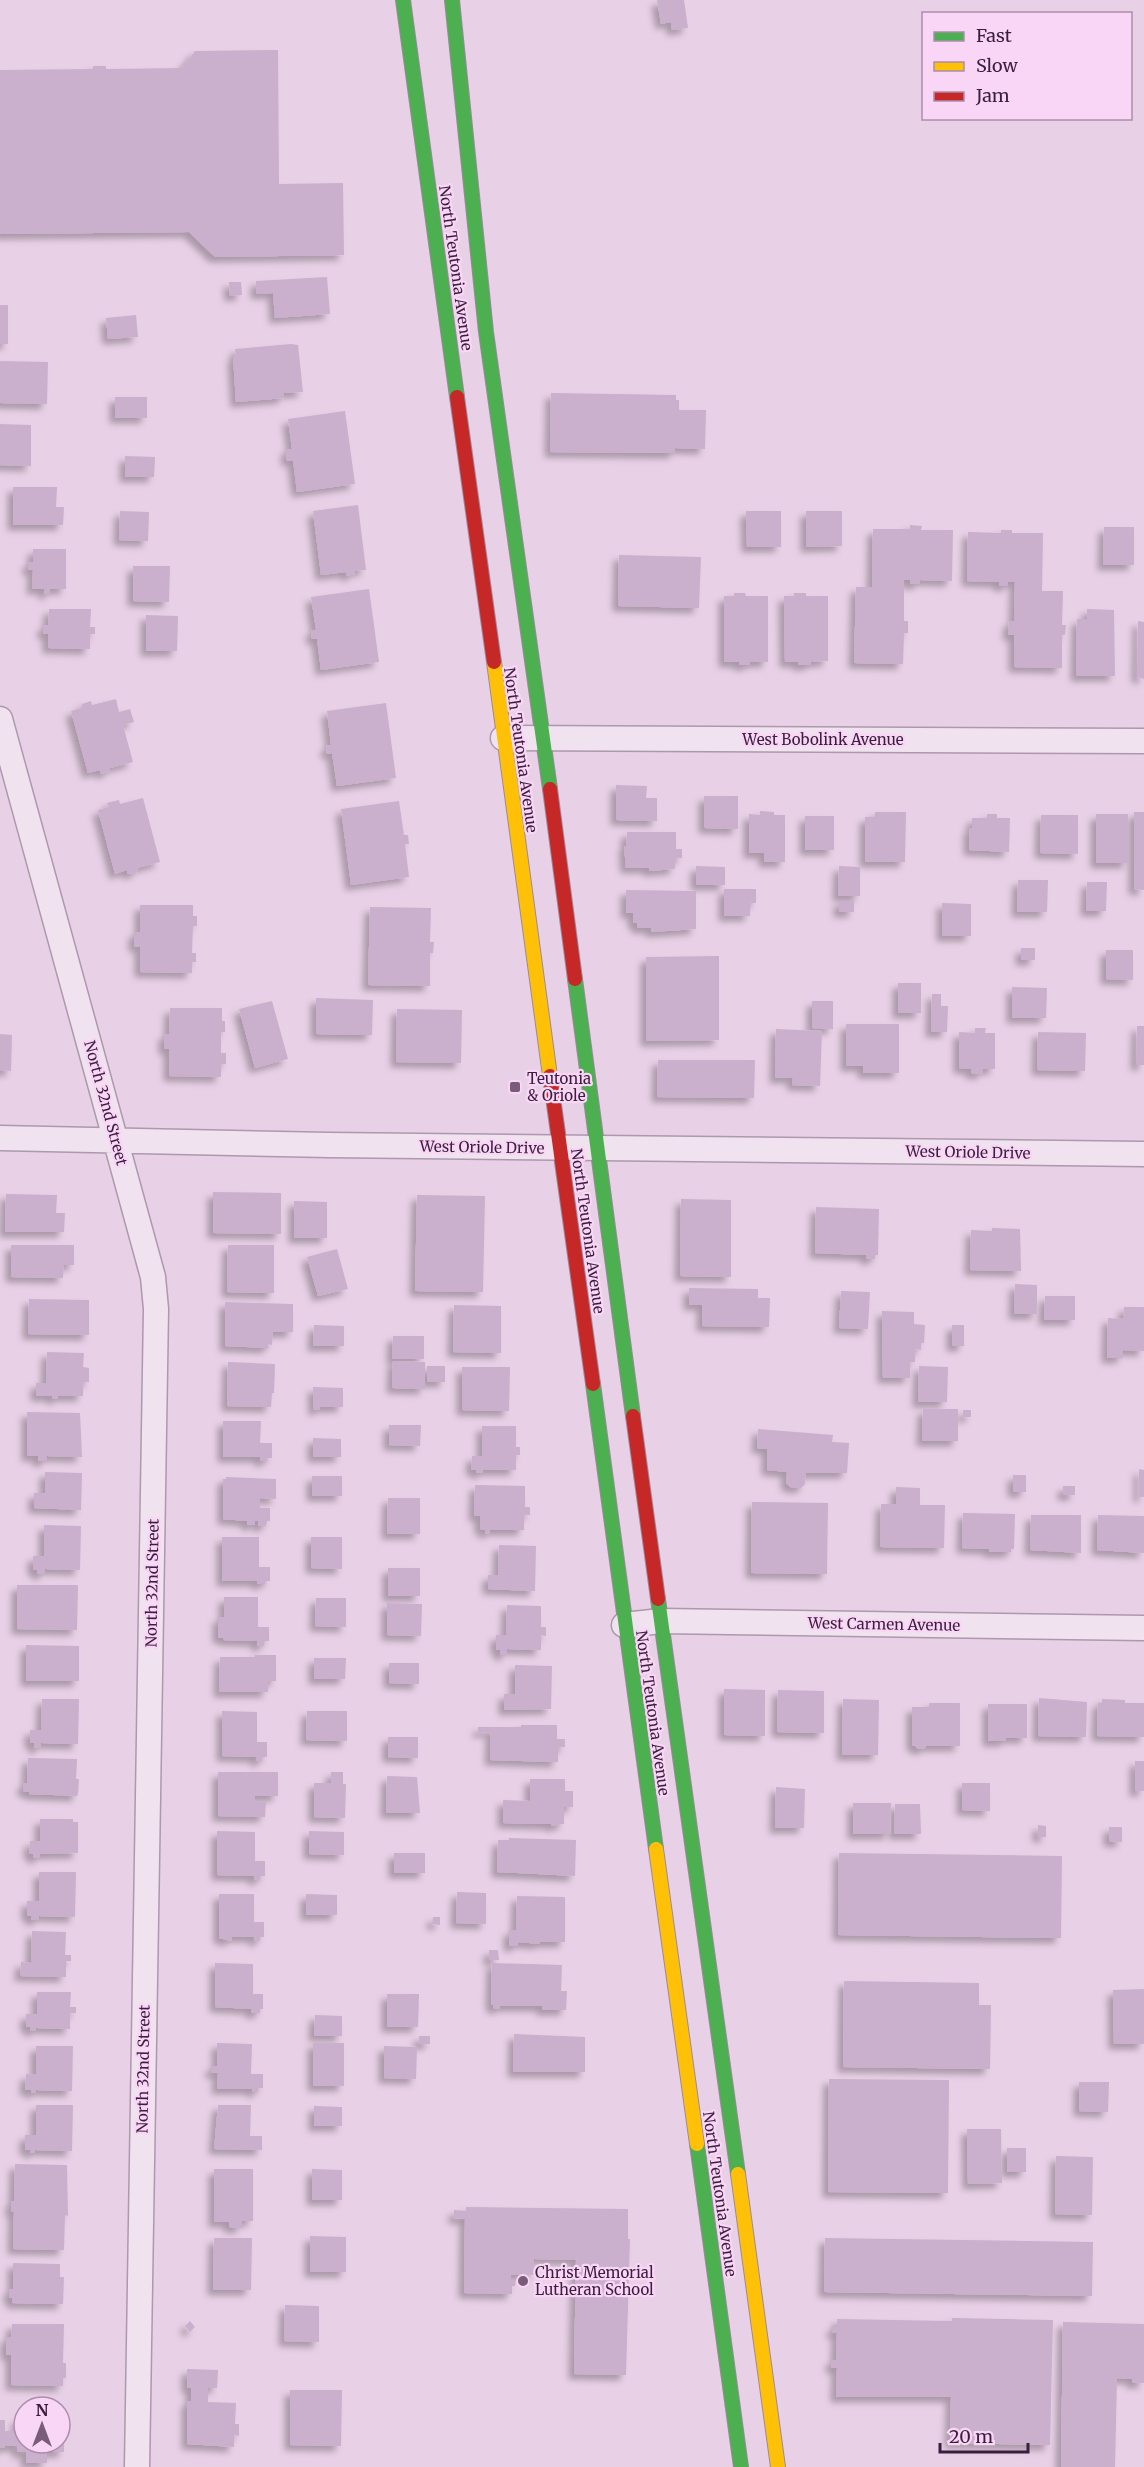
<svg xmlns="http://www.w3.org/2000/svg" width="1144" height="2467" font-family="Merriweather,serif">
<style>
.building{fill:#cab0cc;filter:url(#shadow)}
.lines{fill:none;stroke-linecap:round;stroke-linejoin:round}
.street-casing{stroke:#ad98ad;stroke-width:27}
.fast-casing{stroke:#9d889c;stroke-width:16}
.slow-casing{stroke:#9d889c;stroke-width:16}
.jam-casing{stroke:#9d889c;stroke-width:16}
.street{stroke:#f0e2ee;stroke-width:24}
.fast{stroke:#4caf50;stroke-width:14}
.slow{stroke:#ffc107;stroke-width:14}
.jam{stroke:#c62828;stroke-width:14}
.poi-dot{fill:#785c79;stroke:#f9d6f5;stroke-width:2}
.labels{text-anchor:middle;dominant-baseline:central;stroke-width:4.5;stroke-linejoin:round;paint-order:stroke}
.street-label{font-size:15px;fill:#3b1e3f;stroke:#f9d6f5}
.poi-label{font-size:15px;fill:#3b1e3f;stroke:#f9d6f5;text-anchor:start}
</style>
<defs>
<filter id="shadow"><feDropShadow dx="-5.5" dy="5.5" stdDeviation="3" flood-color="#0004"/></filter>
</defs>
<rect width="100%" height="100%" fill="#e8d0e6"/>
<path class="building" d="M657 0H684L688 28 672 30 671 22 661 24Z
M278 50 279 184 343 183 344 255 215 257 189 232 0 234V70L93 69V66H106V69L182 68 195 51Z
M327 277 330 314 275 318 273 293 256 294V281Z
M229 282H241L242 295 230 296Z
M0 305H8V344H0Z
M136 315 138 337 108 339 106 318Z
M291 344 298 345 303 392 284 393V398L236 402 233 356H236L235 349Z
M0 361 48 362 47 404 0 403Z
M551 393 676 395V400H679V410H706L705 449 675 448V453L550 452Z
M115 397H147V418H115Z
M345 411 355 484 297 492 293 460 287 461 286 449H292L288 419Z
M0 424 31 425V466L0 465Z
M125 456 155 457 154 477H125Z
M13 487H57L56 507H64L63 525H13Z
M358 505 366 570 354 571 355 574 346 576V572L321 575 313 511Z
M120 511 149 512 148 541 119 540Z
M746 511H781V547H747Z
M806 511H842V546L806 547Z
M910 525 922 526 921 530H953L952 581 920 580 919 584H910V580H904V621H908V633H904L903 664 854 663 856 587H872L873 529H910Z
M1104 527H1134V565H1103Z
M1001 530H1012V533H1043L1042 591H1063L1062 625H1066L1065 635H1062V668L1014 667V635H1008L1009 621H1014L1015 582H1008V586H999V582L967 581 968 532 1001 533Z
M33 549H66V589H50V594H44V589H32L33 570H28V562H33Z
M619 555 701 557 699 608 618 606Z
M133 566H170L169 602 133 601Z
M369 589 379 662 321 670 317 639H312L311 630H316L311 597Z
M734 593H745L746 596H768V662H750V665H739V662H724V596H734Z
M794 593H806V596H828V661L811 662V665H798V662H785L784 596H794Z
M49 609H91L90 627H95V634H90V649L48 648V634H43V625H48Z
M1087 609 1114 610 1115 676H1076L1077 619H1087Z
M146 615 178 616 177 651H146Z
M1138 621 1144 622V679L1137 677Z
M116 699 119 712 130 709 134 722 123 725 133 762 110 768V771L101 774 100 770 88 773 71 711 82 708V704L91 701 92 705Z
M386 703 396 778 337 786 332 753 327 754 326 746 331 745 327 711Z
M616 785 647 786 646 798H657V821L616 820Z
M704 796H738V829L704 828Z
M143 798 160 862 137 868 138 872 128 874 127 870 115 874 98 810 109 807 107 803 119 800 120 804Z
M399 801 404 835H408L409 844H405L409 877 351 885 341 809Z
M760 811 774 812V815H785V862H764V853H749V814L760 815Z
M875 812H906L905 862H865V817H875Z
M1134 812H1144V890L1134 889Z
M987 814H997V818H1010L1009 852 969 850V828H972V818H987Z
M1096 814H1128V863H1096Z
M1041 815H1078V854L1040 853Z
M805 816H834V850H805Z
M627 832H676V849H682V858H676L675 869 649 871V868H626L624 846H626Z
M696 866 725 867V885H696Z
M839 866 860 867V896H838Z
M1018 880H1048L1047 912H1017Z
M1087 882H1107L1106 911H1086Z
M724 889H756V903H750V916H724Z
M626 890 696 891V929L651 932V928H637V923H633V913H626Z
M839 901H854V912H839Z
M942 903 971 904V936H942Z
M140 905H193V916H197V926H193L192 953H196V962H192V973L140 972V946L134 947V932H140Z
M370 907 431 908 430 942H434L433 953H430V986L368 985Z
M1021 948H1035V960H1021Z
M1106 950H1133V980L1106 979Z
M719 956V1040L646 1041V957Z
M898 983H921V1013H898Z
M1012 987 1047 988 1046 1018H1012Z
M932 994H941V1006H948L947 1032H931Z
M316 998 373 1000 372 1035 316 1034Z
M272 1001 288 1059 255 1068 239 1009Z
M812 1001H833V1029L812 1028Z
M170 1008H222V1021H225V1032H221V1053H226V1064H221V1077L169 1076V1049H164V1034H169Z
M397 1009 462 1010 461 1063 396 1062Z
M846 1024H899V1073H863V1066H846Z
M1137 1026H1144V1065H1136Z
M975 1028H986L985 1033H995V1069H983V1074L971 1073V1069L959 1068V1032L975 1033Z
M776 1029 822 1031 820 1086 792 1085 793 1078H775Z
M1038 1032 1086 1033 1085 1071 1037 1070Z
M0 1034 12 1035 11 1071 0 1070Z
M658 1060H755L754 1098 657 1097Z
M213 1192 281 1193V1234L213 1233Z
M6 1194 57 1195 56 1213H65L64 1232H5Z
M417 1195 485 1196 483 1292 415 1291Z
M681 1199 731 1200V1277L680 1276Z
M294 1201 327 1202V1238H294Z
M816 1207 879 1209 878 1255H875V1259H866V1255L815 1253Z
M992 1228 1020 1229 1021 1271 970 1270 971 1230 992 1231Z
M11 1245H74V1265H64L63 1278 11 1277Z
M228 1245H274V1293L227 1292Z
M337 1249 348 1289 318 1296 307 1257Z
M1015 1284 1037 1285V1314H1014Z
M689 1288 758 1289V1298H770L769 1327 702 1326V1305H689Z
M841 1291 870 1292 868 1329 839 1328Z
M1045 1296H1075V1320H1044Z
M29 1299 89 1300V1335L28 1334Z
M225 1302 293 1304V1332H273L272 1345 268 1344V1348L225 1346Z
M454 1305 501 1306V1353L453 1352Z
M1124 1307H1144V1351L1123 1350V1358H1107L1108 1318 1123 1319Z
M882 1311 914 1312V1324L925 1325 924 1343H921V1350L915 1349V1362H910V1378H883Z
M314 1325 344 1326V1346H313Z
M952 1325H964V1346H952Z
M393 1336H424V1359H392Z
M47 1352 84 1353 83 1367 89 1368V1382H83V1396H58V1399H52V1396H36V1383H46Z
M393 1361 425 1362V1389L392 1388Z
M228 1362 275 1364 274 1393H272L271 1407 227 1406Z
M427 1366H445V1382H427Z
M919 1366 948 1367 947 1402H918Z
M462 1367H510L509 1411 462 1410Z
M313 1387 343 1388V1407H320V1410H314Z
M923 1409H958V1441H922Z
M963 1410H971V1417H963Z
M27 1412 80 1413 82 1457 47 1456V1461H38V1456H27Z
M223 1421H261L260 1443H272V1458H267V1461H260V1457H223Z
M389 1425H421L420 1446 389 1445Z
M482 1426H516V1447H520V1455H516V1470H483V1473H476V1470H471L472 1456H482Z
M758 1429 833 1435 832 1442 849 1443 847 1473H806L805 1484 801 1488 790 1487 786 1483 787 1472 767 1470V1449L757 1448Z
M313 1438 341 1439V1457H313Z
M1139 1469 1144 1470V1497H1139Z
M45 1472 82 1473 81 1510 34 1508V1493H45Z
M1013 1475H1026V1492H1013Z
M312 1476H342V1496H312Z
M226 1477 276 1479V1499L260 1498V1508H270V1521H267L266 1526H258V1521H255V1525H247V1521L223 1519V1479H226Z
M475 1485 525 1486V1507H530V1515H524V1530H490V1534L485 1533V1530L480 1529V1516H474Z
M1063 1486H1075V1495H1063Z
M896 1487 920 1488V1505H945L944 1548 880 1547 881 1504H896Z
M388 1498H420V1534H387Z
M752 1502 828 1503 827 1574 751 1573Z
M963 1513 1015 1514 1014 1549H1011V1552H989V1549L962 1548Z
M1031 1515H1081V1553L1030 1550Z
M1098 1515 1144 1516V1553L1097 1550Z
M44 1525 81 1526 80 1570 45 1569V1574H37V1570H33V1556H44Z
M222 1537H259V1567H270V1581H265V1584H257V1581H222Z
M311 1537H342V1569L311 1568Z
M499 1545 536 1546 535 1591 488 1589V1575H498Z
M388 1568H420V1596H388Z
M17 1585H78L77 1630 17 1629Z
M224 1597H258V1627H269V1641H264V1646H257V1641L223 1640 224 1638H218V1617H224Z
M316 1598H346V1627L315 1626Z
M387 1603 422 1604 421 1636 387 1635Z
M507 1605 541 1606V1627H546V1636L541 1635V1650L507 1649V1655H500V1650H496V1635H506Z
M26 1645 79 1646V1681H26Z
M255 1655H276V1681H268V1692H219L220 1657H255Z
M314 1658H346L345 1679H314Z
M389 1663H419V1684L389 1683Z
M515 1665 552 1666 551 1709 504 1710V1694H515Z
M724 1689 765 1690V1736L724 1735Z
M778 1690 824 1691V1733L777 1732Z
M1039 1698 1087 1702 1086 1737 1038 1736Z
M42 1699H79L78 1744 41 1743V1748H34V1743H30V1730H41Z
M843 1699 879 1700 878 1755H842Z
M1102 1699 1125 1700V1703H1144V1737L1097 1736 1098 1703H1102Z
M929 1703H960V1746H926L924 1749H918L915 1746H912V1707H929Z
M988 1704H1027V1738H1006V1741H988Z
M222 1711 257 1712V1742H267V1757H262V1761H256V1757L222 1756Z
M307 1711H347V1741L306 1740Z
M521 1725H557V1739H565V1747H558V1762L490 1760 491 1732H478V1727H521Z
M388 1737H418V1758L388 1757Z
M28 1758 77 1759 76 1779H79L78 1794 77 1796 29 1794 30 1792 23 1791V1783H27Z
M1135 1761H1144V1791H1135Z
M218 1772H278V1796H255V1802H266L265 1817 218 1816Z
M331 1772H343V1784H346L345 1818 314 1817V1783H331Z
M387 1776 417 1777 420 1813H386Z
M530 1779H565V1791H573V1807H564V1824H558V1826H551V1824L503 1823V1800L530 1801Z
M962 1783H990V1811L962 1810Z
M776 1787 805 1789 804 1828H775Z
M853 1803H891L890 1834H853Z
M895 1804H920L921 1834H894Z
M40 1819H73V1822H78V1853L40 1854V1858H33V1854H29L30 1841H40Z
M1038 1825 1046 1826V1837H1038Z
M1109 1827H1122V1842L1109 1841Z
M217 1831 255 1832V1861H265V1876H260V1880H254V1876L217 1875Z
M309 1831 344 1832V1855L309 1854Z
M509 1838 576 1840 575 1876 497 1872 498 1840H509Z
M394 1853H425V1873H394Z
M839 1853 1062 1856 1061 1938 838 1935Z
M39 1872H76L75 1917 39 1916V1920H31L32 1916H27V1901H39Z
M457 1892 486 1893V1924L456 1923Z
M219 1894H254V1922H264V1937H260V1941H254L255 1937H232L231 1941 219 1938Z
M306 1894 337 1895V1915H306Z
M517 1896 565 1897V1942H540V1944L518 1942V1946H509V1930H516Z
M433 1917H440V1925L432 1924Z
M32 1931 66 1932 65 1955H71V1961H66V1977L20 1976 21 1962 31 1963Z
M489 1950H498L499 1960H489Z
M215 1963 253 1964V1994H263V2009H260V2013H251V2009L215 2007Z
M492 1963 562 1965 561 1991H567L566 2010H542V2006H500V2009L493 2008V2005H491Z
M844 1981 979 1983V2005H991L990 2069 843 2067Z
M1144 1989V2044H1114L1113 1990Z
M37 1992H71L70 2007H76V2013H70V2029L36 2028V2031H30V2027H26V2014H37Z
M387 1994H419L418 2027H387Z
M315 2015 342 2016V2036H314Z
M514 2034 585 2037V2072H513Z
M419 2036H430V2044H419Z
M217 2043 252 2044 251 2074H263V2088H258V2092H252V2089H217L218 2073H211V2066H217Z
M313 2043H344V2086H313Z
M36 2046H73L72 2091 36 2090V2093H31V2090H25L26 2074 36 2075Z
M384 2046 417 2047 416 2079 384 2078Z
M829 2079 949 2080 948 2193 828 2192Z
M1079 2082H1109L1108 2112 1079 2111Z
M36 2105H73L72 2151 35 2150V2153H30V2150H25V2135H36Z
M218 2105H251L250 2136H262V2150L214 2149Z
M314 2106 342 2107V2126H314Z
M967 2129H1001L1002 2183 968 2184Z
M1007 2148H1026V2172H1007Z
M1056 2156 1093 2157 1092 2215 1055 2214Z
M15 2164 67 2165 68 2216 65 2215 64 2250 13 2249 14 2212H11V2201H14Z
M214 2169H253V2221H242V2228L229 2227V2222H214Z
M312 2169 342 2170V2200H312Z
M466 2207 628 2209V2239H630L626 2375 574 2374 576 2260 534 2259V2275H511V2281H515V2286H512V2294L464 2293 465 2219 454 2218V2210L466 2211Z
M310 2236 346 2237V2272H310Z
M214 2238H252L251 2290H213Z
M825 2238 1093 2242 1092 2296 824 2292Z
M13 2263 60 2264V2277H64L63 2304 12 2303V2298H9V2289H13Z
M285 2305 319 2306V2342L284 2341Z
M952 2318 1053 2320 1050 2445 950 2443 951 2397H836L837 2368H831V2360H836L837 2333H832V2327H837V2319L952 2321Z
M190 2321 195 2327 190 2332 185 2326Z
M1063 2322 1144 2324V2383H1132V2379L1117 2378 1115 2467H1061Z
M12 2324H64L63 2363H66V2378H63V2386L11 2385V2355H6V2337H11Z
M187 2369 218 2370 217 2388H208V2402L236 2403 235 2424H239V2436L234 2435V2447L187 2444V2401H191V2388H187Z
M290 2390H342L341 2446 290 2445Z
M17 2418H24V2443H60V2419H64V2452H47V2463H26V2452H17V2446H5V2448H0V2420H5V2431H16Z"/>
<g class="lines">
<defs>
<path id="street" d="M0 719 153 1277 156 1309 137 2467
M503 738 1144 741
M0 1138 329 1145 1144 1154
M624 1625 661 1621 1144 1628"/>
<path id="fast" d="M403 0 457 397
M452 0 486 332 550 789
M575 979 633 1416
M593 1384 656 1849
M658 1599 738 2174
M697 2144 741 2467"/>
<path id="slow" d="M494 662 550 1076
M656 1849 697 2144
M738 2174 778 2467"/>
<path id="jam" d="M457 397 494 662
M550 789 575 979
M550 1076 593 1384
M633 1416 658 1599"/>
</defs>
<use href="#street" class="street-casing"/>
<use href="#fast" class="fast-casing"/>
<use href="#slow" class="slow-casing"/>
<use href="#jam" class="jam-casing"/>
<use href="#street" class="street"/>
<use href="#fast" class="fast"/>
<use href="#slow" class="slow"/>
<use href="#jam" class="jam"/>
</g>
<g class="poi-dot">
<rect x="509" y="1081" width="12" height="12" rx="3"/>
<circle cx="523" cy="2281" r="6"/>
</g>
<g class="labels">
<g class="street-label">
<text transform="translate(456 268) rotate(82)">North Teutonia Avenue</text>
<text x="823" y="739">West Bobolink Avenue</text>
<text transform="translate(521 750) rotate(82)">North Teutonia Avenue</text>
<text transform="translate(106 1103) rotate(75)">North 32nd Street</text>
<text transform="translate(482 1147) rotate(1)">West Oriole Drive</text>
<text transform="translate(968 1152) rotate(1)">West Oriole Drive</text>
<text transform="translate(588 1231) rotate(82)">North Teutonia Avenue</text>
<text transform="translate(152 1583) rotate(-89)">North 32nd Street</text>
<text transform="translate(884 1624) rotate(1)">West Carmen Avenue</text>
<text transform="translate(653 1713) rotate(82)">North Teutonia Avenue</text>
<text transform="translate(143 2069) rotate(-89)">North 32nd Street</text>
<text transform="translate(720 2194) rotate(82)">North Teutonia Avenue</text>
</g>
<g class="poi-label">
<text x="527" y="1078">Teutonia<tspan x="527" dy="17">&amp; Oriole</tspan></text>
<text x="535" y="2272">Christ Memorial<tspan x="535" dy="17">Lutheran School</tspan></text>
</g>
</g>
<rect x="922" y="12" width="210" height="108" fill="#f9d6f5" stroke="#ad8cac" stroke-width="1.5"/>
<rect x="934" y="32" width="30" height="9" fill="#4caf50" stroke="#ad8cac" stroke-width="1.5"/>
<text x="976" y="42" font-size="18" fill="#3b1e3f">Fast</text>
<rect x="934" y="62" width="30" height="9" fill="#ffc107" stroke="#ad8cac" stroke-width="1.5"/>
<text x="976" y="72" font-size="18" fill="#3b1e3f">Slow</text>
<rect x="934" y="92" width="30" height="9" fill="#c62828" stroke="#ad8cac" stroke-width="1.5"/>
<text x="976" y="102" font-size="18" fill="#3b1e3f">Jam</text>
<g transform="translate(42 2425)"><circle r="28" fill="#f9d6f5" stroke="#ad8cac" stroke-width="1.5"/>
<path d="M0-4.5L10 22L0 15L-10 22Z" fill="#785c79"/>
<text y="-9" font-size="16" font-weight="bold" text-anchor="middle" fill="#3b1e3f">N</text>
</g>
<path d="M940 2443v9h88v-9" fill="none" stroke="#3b1e3f" stroke-width="3"/>
<text x="949" y="2443" font-size="18" fill="#3b1e3f" stroke="#f9d6f5" stroke-width="4.5" paint-order="stroke">20 m</text>
</svg>
